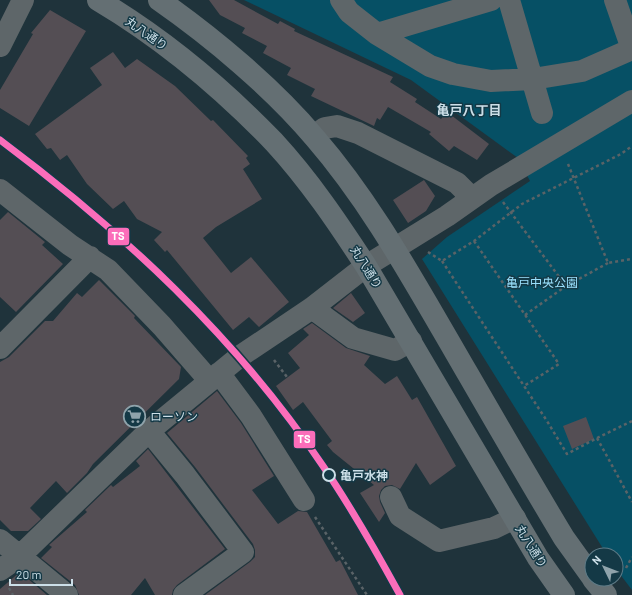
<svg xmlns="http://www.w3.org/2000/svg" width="632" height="595" font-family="Barlow,'Noto Sans JP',sans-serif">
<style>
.green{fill:#065065}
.building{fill:#544e54}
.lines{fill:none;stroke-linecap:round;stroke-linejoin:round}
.path{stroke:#5a6367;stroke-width:2.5;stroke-dasharray:3 3;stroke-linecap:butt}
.minor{stroke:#5e6669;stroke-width:22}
.major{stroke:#646f73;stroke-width:22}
.rail-1-casing{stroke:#143946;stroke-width:10}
.rail-1{stroke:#fb6dba;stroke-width:7}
.stop-dot{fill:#143946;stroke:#ccdfe8;stroke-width:2}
.labels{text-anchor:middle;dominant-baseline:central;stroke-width:3;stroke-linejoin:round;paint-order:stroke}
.street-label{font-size:12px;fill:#ccdfe8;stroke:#143946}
.park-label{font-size:12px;fill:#9ae0fd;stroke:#143946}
.poi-label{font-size:12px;fill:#ccdfe8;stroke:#143946;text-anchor:start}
.stop-label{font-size:12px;font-weight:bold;fill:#ccdfe8;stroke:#143946;text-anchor:start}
.neighbourhood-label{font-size:13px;font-weight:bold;fill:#ccdfe8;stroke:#143946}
.line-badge{stroke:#143946;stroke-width:1.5}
.badge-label{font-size:11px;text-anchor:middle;font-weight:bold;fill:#fff}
</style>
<rect width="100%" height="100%" fill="#1f333b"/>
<path class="green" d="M244 0H632V590L616 569V555H607L422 259 447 237 530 181 518 158 411 80Z"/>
<path class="building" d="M209 0H234L278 24 280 21 295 29 294 31 393 77 390 82 417 99 415 102 441 119 447 112 489 144 477 160 454 146 449 151 429 134 431 132 388 107 380 120 377 118 374 126 311 96 315 89 287 75 291 68 263 53 267 46 242 33 245 28 220 15Z
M50 10 86 31 29 126 0 108V90L33 34 31 33Z
M113 52 125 68 137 59 175 86 211 121 213 120 248 156 246 158 250 164 243 169 262 199 216 227 203 238 231 273 251 257 289 302 259 327 249 317 233 330 167 250 165 252 154 240 162 232 137 219 124 201 113 209 87 184 67 155 60 160 51 148 47 149 35 134 102 85 90 68Z
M424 180 435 196 426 211 408 223 393 200Z
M8 212 45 242 42 245 63 264 16 312 0 297V220Z
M99 280 135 316 134 318 181 367 179 379 93 464 87 473 67 493 56 481 30 508 41 519 28 531H11L0 520V362L9 357 45 321H53L77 293 82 297Z
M351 293 365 313 353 322 333 308Z
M312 323 346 348 370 356 364 365 385 384 397 376 412 400 417 397 456 466 430 485 416 463 400 489 392 485 385 486 381 490 379 496 380 502 385 513 379 522 360 493 374 485 333 452 327 445 332 441 303 402 293 410 276 386 300 368 288 353 309 335 303 329Z
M217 391 241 423 274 476 252 490 278 524 298 511 307 512 336 562 340 560 358 595H205L250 562 255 557V550L253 544 195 467 167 433Z
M586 417 594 439 572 449 563 426Z
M148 449 225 549 177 585 173 590 172 595H155L145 578 131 595H79L75 585 41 558 52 547 49 545 87 512 85 510 111 485 113 487 140 466 136 461Z
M20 572 47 595H0V589Z"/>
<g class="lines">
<path class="path" d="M568 164 608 263 632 259
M503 202 566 286 608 263
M474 241 559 364 524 386
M428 252 442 261 474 241 522 204 621 154 632 146
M442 261 547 421 567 454 597 438 632 502
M525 315 566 286
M274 360 287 377
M597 438 632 421
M315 517 367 595
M626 568 632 557
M9 588 13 595"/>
<path class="minor" d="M341 0 349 12 377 34 430 66 453 74 491 81 533 79 582 71 632 49
M509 0 542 113
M615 0 632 49
M377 34 491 0
M0 46 23 0
M314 136 325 128 337 126 358 133 457 183 472 198
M0 190 70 245 108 270 162 326 209 380
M312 308 353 338 395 350 411 341
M0 348 90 257
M219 373 251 416 304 500
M149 431 185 475 243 552 184 595
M391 497 400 516 439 541 494 528 515 518
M0 540 67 595
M0 570 20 556 149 431 239 357 312 308 366 266 447 216 491 185 632 101"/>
<path class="major" d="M98 0C162 38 222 88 274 142 309 180 338 223 366 266L538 558 564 595
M159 0C212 37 273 88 315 138 366 197 404 264 443 331 483 400 523 470 564 538L592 577
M593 579 606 595"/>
<defs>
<path id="rail-1" d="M0 140C123 232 236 337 323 466 351 507 376 551 400 595"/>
</defs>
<use href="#rail-1" class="rail-1-casing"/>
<use href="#rail-1" class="rail-1"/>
</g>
<defs>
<symbol id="supermarket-ring" viewBox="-11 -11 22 22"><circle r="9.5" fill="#143946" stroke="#8fa3ab" stroke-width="1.5"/><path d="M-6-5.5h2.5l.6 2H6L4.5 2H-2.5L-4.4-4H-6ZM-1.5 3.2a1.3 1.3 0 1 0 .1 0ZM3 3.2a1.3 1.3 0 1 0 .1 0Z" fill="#8fa3ab"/></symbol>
</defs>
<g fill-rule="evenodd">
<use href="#supermarket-ring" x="122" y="404" width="25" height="25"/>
</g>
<circle class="stop-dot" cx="329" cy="475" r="6"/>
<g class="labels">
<g class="street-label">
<text transform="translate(147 33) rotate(35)">丸八通り</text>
<text transform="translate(367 267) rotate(58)">丸八通り</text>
<text transform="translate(532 546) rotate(58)">丸八通り</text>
</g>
<g class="park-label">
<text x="542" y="282">亀戸中央公園</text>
</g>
<g class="poi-label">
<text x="150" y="416">ローソン</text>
</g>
<g class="stop-label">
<text x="340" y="475">亀戸水神</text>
</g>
<g class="neighbourhood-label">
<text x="469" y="110">亀戸八丁目</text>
</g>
</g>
<g class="line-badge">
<rect x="107" y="227" width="23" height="19" rx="4" fill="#fb6dba"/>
<rect x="293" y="430" width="23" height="19" rx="4" fill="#fb6dba"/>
</g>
<g class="badge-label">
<text x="118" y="240">TS</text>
<text x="304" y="443">TS</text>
</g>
<g transform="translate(604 567) rotate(313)"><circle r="19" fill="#143946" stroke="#5e7b87"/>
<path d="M0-3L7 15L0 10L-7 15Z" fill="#8fa3ab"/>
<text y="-6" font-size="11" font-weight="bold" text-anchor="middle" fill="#ccdfe8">N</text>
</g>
<path d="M10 579v6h62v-6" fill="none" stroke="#ccdfe8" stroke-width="2"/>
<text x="16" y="579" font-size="12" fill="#ccdfe8" stroke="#143946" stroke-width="3" paint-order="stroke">20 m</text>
</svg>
